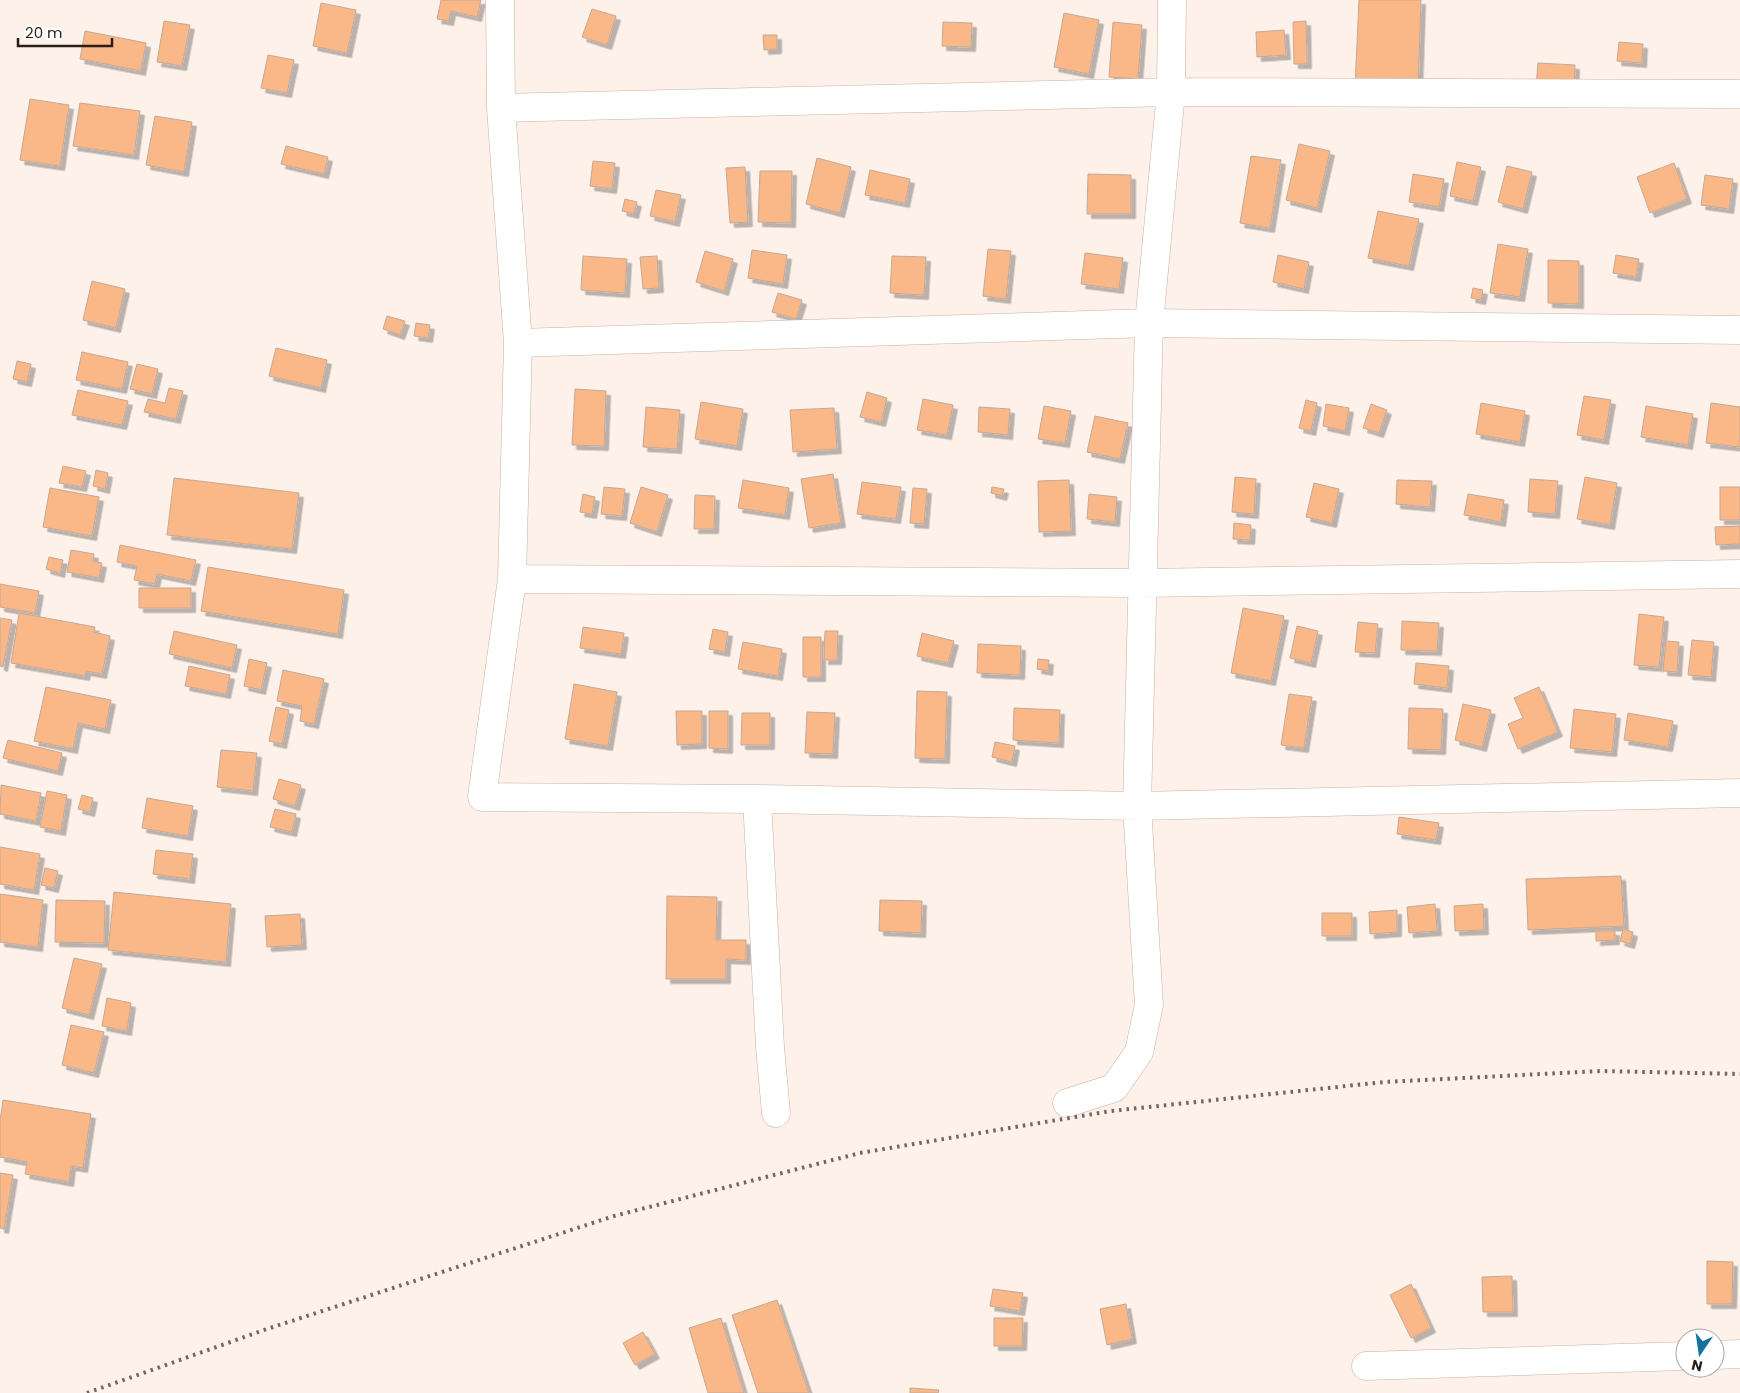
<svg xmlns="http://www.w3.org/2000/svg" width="1740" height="1393" font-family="Poppins,sans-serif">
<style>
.building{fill:#fab787;stroke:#c4a996;filter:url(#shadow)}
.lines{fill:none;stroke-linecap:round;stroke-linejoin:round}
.minor-casing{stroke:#cbb09e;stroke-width:29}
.minor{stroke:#fff;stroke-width:28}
.rail{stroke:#71665f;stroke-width:4;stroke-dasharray:2.5 5;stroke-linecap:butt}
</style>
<defs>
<filter id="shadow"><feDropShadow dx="4.5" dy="4.5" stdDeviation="0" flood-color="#0004"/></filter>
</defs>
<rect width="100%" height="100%" fill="#fdf1ea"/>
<path class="building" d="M441 0H481L477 17 451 11 449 21 437 19Z
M1359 0H1421L1418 89 1355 86Z
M321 3 356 10 347 53 313 46Z
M592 9 616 16 607 45 582 37Z
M1064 13 1099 20 1089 74 1054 67Z
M164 21 190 25 182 66 157 62Z
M1306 21 1307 64H1294L1293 22Z
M943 22 972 23 971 47 942 46Z
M1113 22 1142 25 1138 79 1109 77Z
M1284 30 1286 55 1257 57 1256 32Z
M85 31 146 43 141 71 80 59Z
M763 35H777V49L764 50Z
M1619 42 1643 44 1642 63 1617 61Z
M268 55 294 60 287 93 261 88Z
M1538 63 1575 65 1574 89 1536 87Z
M30 99 69 105 60 166 20 160Z
M80 103 140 111 134 155 73 146Z
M155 116 192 122 184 172 146 165Z
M1299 144 1330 151 1317 208 1286 200Z
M286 146 328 157 324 174 281 164Z
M1251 156 1281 160 1270 228 1240 223Z
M817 158 851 167 840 213 806 204Z
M593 161 615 163 612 189 590 186Z
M1457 162 1481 167 1473 201 1450 196Z
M1674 163 1687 199 1650 213 1637 177Z
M1507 166 1532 172 1523 209 1498 202Z
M745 167 748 222 730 223 726 168Z
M870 170 910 179 905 203 865 195Z
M760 171H792L791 223 758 222Z
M1088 174 1131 175V214H1087Z
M1413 174 1444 179 1439 207 1409 202Z
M1705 175 1733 179 1729 209 1701 205Z
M656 190 681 195 675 222 650 216Z
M625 199 637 202 634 214 622 211Z
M1378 211 1419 219 1409 266 1368 258Z
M1498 244 1528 249 1520 297 1490 293Z
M988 249 1011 251 1006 299 983 296Z
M752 250 787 255 783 284 748 278Z
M705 251 733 259 724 291 696 282Z
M1085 253 1123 258 1119 289 1081 284Z
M1278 255 1309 262 1304 289 1273 282Z
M1616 255 1639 259 1636 277 1613 273Z
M583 256 627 259 625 293 581 290Z
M657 256 659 288 643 289 640 257Z
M892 256 926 257 924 295 890 293Z
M1548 260 1579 261V304L1548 303Z
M92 281 125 289 116 328 83 320Z
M1473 288 1483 290 1481 300 1471 298Z
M778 293 802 300 796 319 772 312Z
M387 316 405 321 400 335 383 329Z
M416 323 430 325 428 338 414 336Z
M276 348 327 360 321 388 269 376Z
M82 352 128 362 122 389 76 380Z
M17 361 31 364 27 382 13 379Z
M137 364 158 369 152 394 130 389Z
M169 388 183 391 176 419 144 412 148 399 165 403Z
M575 389 606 391 604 446 572 445Z
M78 390 128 401 122 425 72 415Z
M867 392 887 398 881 422 860 417Z
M1584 396 1611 400 1604 440 1577 435Z
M923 399 953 405 947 435 917 430Z
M1306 400 1317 403 1311 431 1299 428Z
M701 402 743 409 737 446 695 439Z
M1481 403 1525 411 1520 442 1476 434Z
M1711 403 1740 407V447L1706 443Z
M1326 404 1349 408 1345 431 1323 426Z
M1371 404 1387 410 1379 433 1363 428Z
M1044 406 1071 411 1065 443 1038 439Z
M1646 406 1693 414 1688 445 1641 437Z
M646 407 680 410 677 449 643 447Z
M979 407 1010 409 1008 435 978 432Z
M834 408 837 449 793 452 790 410Z
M1095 416 1128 423 1120 459 1087 452Z
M63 466 86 471 82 487 59 483Z
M96 470 108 473 105 489 93 486Z
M833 474 841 523 809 528 801 479Z
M1235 477 1256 479 1254 514 1232 512Z
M1585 477 1617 483 1610 525 1577 519Z
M174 478 299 493 292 549 167 535Z
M1530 479 1558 481 1555 514 1528 512Z
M743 480 789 488 785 515 738 508Z
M1069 480 1071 531 1039 532 1038 481Z
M1397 480 1432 481 1430 507 1396 504Z
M862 482 901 487 896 519 857 514Z
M1314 483 1339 489 1332 523 1306 517Z
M604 487 625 489 622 516 601 514Z
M641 487 668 495 657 532 630 523Z
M992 487 1004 489 1002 496 991 493Z
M1720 487H1740V520H1720Z
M50 488 99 497 92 536 43 527Z
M913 488 927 489 924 524 910 523Z
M583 494 595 497 592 514 580 512Z
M1089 494 1117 497 1115 522 1087 519Z
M1468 494 1504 500 1501 522 1464 515Z
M695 495 715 496 714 529H694Z
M1234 523 1251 525 1250 540 1233 539Z
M1740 526V544L1716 545 1715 527Z
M120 545 196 560 191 581 157 574 155 584 134 580 137 566 117 562Z
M71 550 94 554 93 561 102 563 99 578 67 572Z
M49 557 63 560 60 573 46 569Z
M208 567 344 590 338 634 201 611Z
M0 584 39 591 35 613 0 607Z
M139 588H191V608H139Z
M1243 608 1284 616 1271 681 1231 673Z
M19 613 95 627 94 632 110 636 102 674 86 671 85 676 11 663Z
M1639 614 1664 617 1659 667 1634 665Z
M0 618 12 620 3 667 0 666Z
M1402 621 1439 623 1437 651 1401 650Z
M1358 622 1378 624 1375 653 1355 652Z
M1297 626 1318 631 1311 663 1290 658Z
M583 627 624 633 621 654 580 648Z
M713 629 728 632 725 652 709 649Z
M174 631 237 645 232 668 169 654Z
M825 631H838L837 660H824Z
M922 633 954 641 948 663 917 656Z
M803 637H821V677H803Z
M1692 640 1714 642 1711 677 1688 675Z
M1666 641 1679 642 1677 672 1663 671Z
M743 642 782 649 778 676 738 669Z
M978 644 1021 646 1020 675 977 673Z
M249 659 267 663 261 690 244 686Z
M1038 659 1049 660 1048 671 1037 669Z
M1416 663 1449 666 1447 688 1414 684Z
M189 666 230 675 226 694 185 686Z
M283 670 324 679 314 724 300 721 302 706 277 701Z
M574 684 617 692 608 746 565 739Z
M46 687 111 700 105 729 78 723 73 749 34 741Z
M1539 687 1558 732 1518 749 1508 724 1523 718 1514 698Z
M917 691 947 692 945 759 915 758Z
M1289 694 1312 697 1304 748 1281 745Z
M1463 704 1491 710 1482 747 1455 740Z
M276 707 289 710 282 744 269 741Z
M1014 708 1060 710 1059 743 1013 740Z
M1409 708 1443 709 1441 750 1408 749Z
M1574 709 1616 714 1612 752 1570 748Z
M676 711H702V744L677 745Z
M709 711H728V749L709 748Z
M807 712 835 713 833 754 805 753Z
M742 713H770V745H741Z
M1628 713 1673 721 1668 747 1624 740Z
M8 740 62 753 58 771 3 758Z
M995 742 1015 746 1012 762 992 757Z
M221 750 257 753 253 791 217 787Z
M279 779 301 785 295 806 273 799Z
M1 785 41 793 36 821 0 814Z
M47 791 67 795 61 831 40 827Z
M82 795 93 798 90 812 78 809Z
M147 798 193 806 188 836 142 828Z
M275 809 296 814 292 832 270 827Z
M1399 817 1439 823 1436 840 1397 834Z
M0 847 40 854 34 890 0 884Z
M156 850 193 854 190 879 153 874Z
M45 868 58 871 54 888 41 885Z
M1621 876 1624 926 1528 930 1526 879Z
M114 892 231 904 226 962 108 950Z
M0 894 43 900 38 947 0 942Z
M667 896 717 897 716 940H746V960L726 959V979H666Z
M56 900 105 901 104 943 55 942Z
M880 900 922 901 921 933 879 931Z
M1435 904 1437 931 1409 933 1407 907Z
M1483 904 1484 930 1455 931 1454 906Z
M1397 910V932L1370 934 1369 912Z
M1322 913H1352V936H1322Z
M300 914 302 945 267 947 265 916Z
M1623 929 1633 932 1630 944 1620 941Z
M1596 931H1615V940L1596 941Z
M74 958 102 964 89 1015 62 1008Z
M107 998 131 1003 127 1031 102 1026Z
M71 1025 104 1032 94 1073 62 1065Z
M3 1100 91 1114 83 1168 71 1166 69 1182 25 1174 27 1162 0 1157V1121Z
M0 1173 13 1175 4 1229 0 1228Z
M1707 1261 1733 1262 1732 1304H1707Z
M1512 1276 1513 1312H1483L1482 1277Z
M1411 1284 1431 1328 1411 1338 1390 1295Z
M993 1289 1023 1293 1020 1311 990 1306Z
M777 1300 809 1393H758L732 1315Z
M1126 1304 1132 1339 1107 1345 1100 1309Z
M721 1318 744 1393H708L689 1328Z
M994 1318H1023L1022 1346H994Z
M643 1332 655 1354 635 1365 623 1343Z
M910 1388 939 1390 938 1393H910Z"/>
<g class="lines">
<defs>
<path id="minor" d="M500 0 501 108 518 343 512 579 482 797 757 799 1137 806 1740 793
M501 108 1171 92 1740 94
M518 343 1149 323 1740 330
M512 579 1143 583 1740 574
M757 799 770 1047 776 1113
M1067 1103 1114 1088 1139 1052 1149 1005 1137 806 1149 323 1171 92 1172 0
M1715 1355 1740 1354
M1366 1366 1685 1356"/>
</defs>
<use href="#minor" class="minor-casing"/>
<use href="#minor" class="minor"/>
<path class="rail" d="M87 1393 267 1329 614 1216 860 1153 1111 1111 1384 1082 1601 1071 1740 1074"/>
</g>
<g transform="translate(1700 1353) rotate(193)"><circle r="24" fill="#ffffff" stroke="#a9a5a3"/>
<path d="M0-4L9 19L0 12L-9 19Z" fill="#11719f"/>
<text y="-8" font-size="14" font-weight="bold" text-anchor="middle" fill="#291f18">N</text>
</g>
<path d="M18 38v8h94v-8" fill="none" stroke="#291f18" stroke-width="2.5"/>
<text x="25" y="38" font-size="15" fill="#291f18" stroke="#ffffff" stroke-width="4" paint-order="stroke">20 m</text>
</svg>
